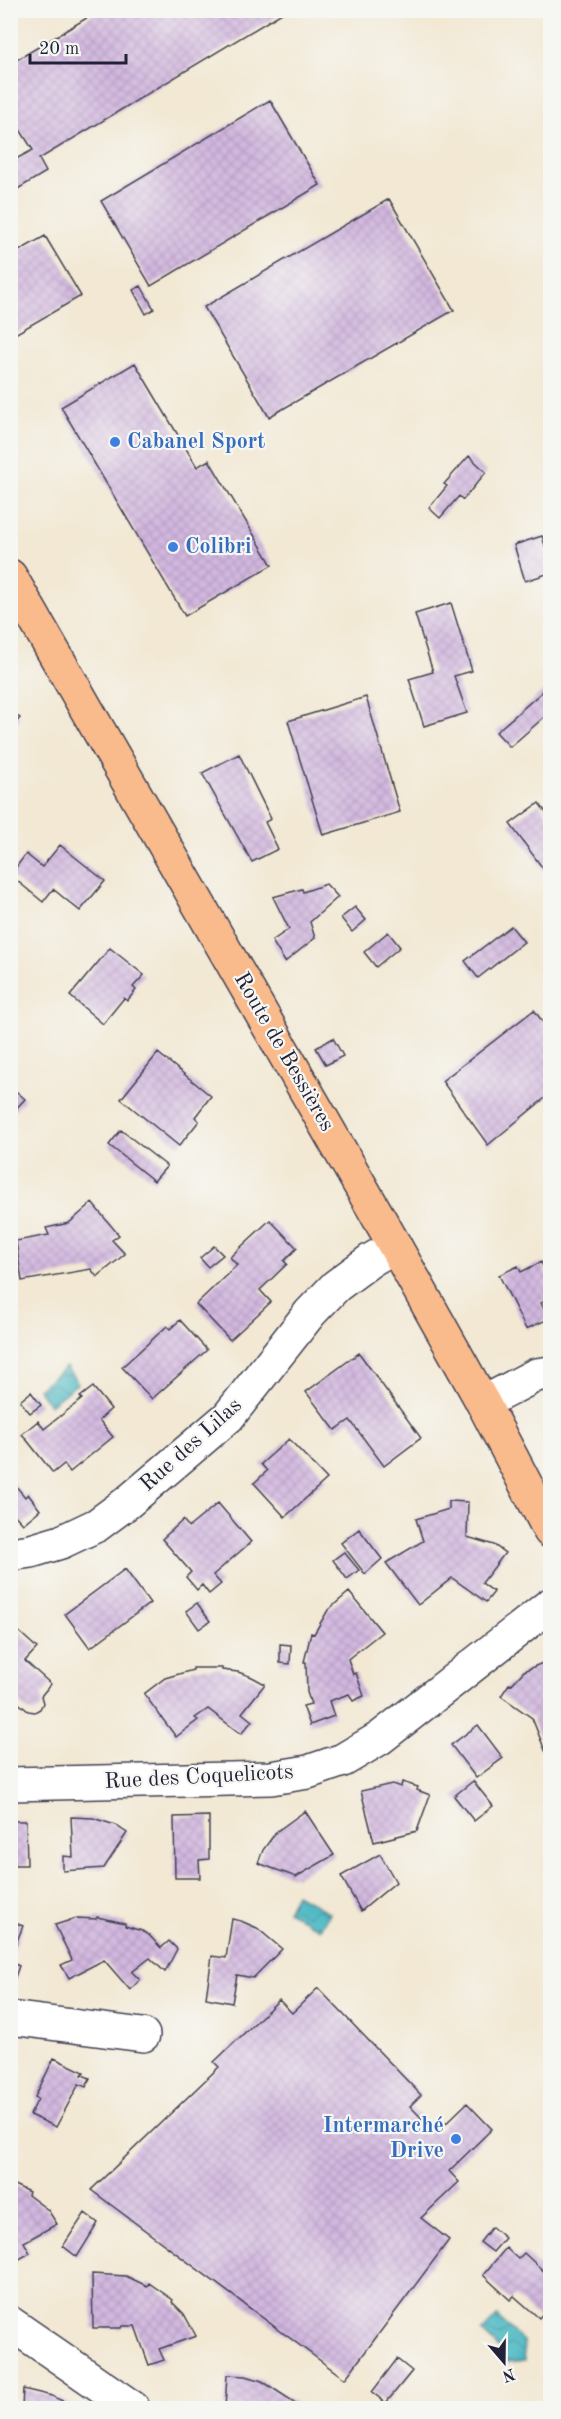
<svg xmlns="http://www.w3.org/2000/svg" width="561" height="2419" font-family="'Old Standard TT',serif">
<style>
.water{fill:url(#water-waves);stroke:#366d7e;stroke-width:1.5}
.building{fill:url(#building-cross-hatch)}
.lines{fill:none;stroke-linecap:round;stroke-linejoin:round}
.minor-casing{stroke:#414052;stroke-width:36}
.major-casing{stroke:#414052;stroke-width:36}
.minor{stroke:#fff;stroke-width:33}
.major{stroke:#fabb8c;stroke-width:33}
.shop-dot{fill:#3f7fe0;stroke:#f6f6f2;stroke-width:2}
.labels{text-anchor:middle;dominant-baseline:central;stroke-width:4.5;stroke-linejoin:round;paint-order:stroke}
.shop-label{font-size:22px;font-weight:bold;fill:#366cbe;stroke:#f6f6f2;text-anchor:start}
.street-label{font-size:22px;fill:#22223b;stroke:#f6f6f2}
</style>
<defs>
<pattern id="water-waves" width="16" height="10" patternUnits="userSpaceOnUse" patternTransform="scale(1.5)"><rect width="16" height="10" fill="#49b8c2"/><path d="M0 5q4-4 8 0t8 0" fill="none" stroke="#3c959f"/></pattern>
<pattern id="building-cross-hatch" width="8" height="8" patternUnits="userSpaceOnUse" patternTransform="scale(1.5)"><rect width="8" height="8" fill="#d2b7df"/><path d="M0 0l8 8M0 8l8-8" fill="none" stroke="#b49dc0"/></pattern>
</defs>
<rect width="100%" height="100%" fill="#f6f6f2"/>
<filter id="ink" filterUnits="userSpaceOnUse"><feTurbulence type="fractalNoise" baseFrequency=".0167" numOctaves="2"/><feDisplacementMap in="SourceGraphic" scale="12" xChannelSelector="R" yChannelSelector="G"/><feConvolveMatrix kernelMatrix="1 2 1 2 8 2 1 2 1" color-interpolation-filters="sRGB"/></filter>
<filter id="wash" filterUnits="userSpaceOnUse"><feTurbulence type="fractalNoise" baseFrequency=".008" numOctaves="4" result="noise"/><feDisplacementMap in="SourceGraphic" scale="24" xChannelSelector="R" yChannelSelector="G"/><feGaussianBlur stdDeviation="1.35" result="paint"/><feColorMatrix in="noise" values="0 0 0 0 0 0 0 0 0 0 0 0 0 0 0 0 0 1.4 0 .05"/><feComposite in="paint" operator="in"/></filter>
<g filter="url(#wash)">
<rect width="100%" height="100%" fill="#f2e8d3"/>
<path class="water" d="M66 1367 78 1383 50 1405 38 1389Z
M296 1894 330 1913 320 1929 287 1911Z
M497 2316 523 2341 525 2361 505 2362 502 2351 482 2332Z"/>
<g id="blocks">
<path class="building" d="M100 10H287L39 159 46 172 16 190 10 181V162L33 150 10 114V64Z
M270 100 320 185 151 286 101 201Z
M389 199 454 310 269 417 204 307Z
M45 236 81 296 10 337V256Z
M141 286 154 309 146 314 133 290Z
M135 363 197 467 209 460 272 565 185 616 61 407Z
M469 456 486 472 463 500 459 496 440 518 429 508 447 486 444 484Z
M542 536 550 561V573L525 581 514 545Z
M451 603 472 671 454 676 467 713 424 726 409 679 433 672 415 614Z
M550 685V712L510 747 496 732Z
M366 697 400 812 323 835 288 721Z
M10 710 20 718 10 729Z
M239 754 271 819 265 822 278 849 252 862 202 773Z
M539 803 550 818V878L510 824Z
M60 845 105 881 80 911 53 889 43 902 10 875 26 854 42 867Z
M326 884 338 897 310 922 315 938 285 962 272 941 289 929 273 897 302 889 303 892Z
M355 907 366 920 352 932 341 918Z
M511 926 524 942 478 978 465 961Z
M388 932 400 947 376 967 364 952Z
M110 948 144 975 133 987 136 990 127 1001 124 998 103 1024 70 996Z
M534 1010 550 1032V1094L488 1145 442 1081Z
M333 1038 343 1056 326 1065 316 1048Z
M158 1053 211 1096 195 1117 199 1121 179 1146 121 1099Z
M10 1086 25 1099 10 1115Z
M121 1130 167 1166 154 1181 109 1145Z
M92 1203 119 1235 112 1240 125 1254 97 1277 91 1269 22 1281 16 1241 49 1235 46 1228 69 1223Z
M270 1220 297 1248 284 1261 287 1264 260 1290 271 1302 230 1340 196 1304 237 1265 230 1257Z
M214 1246 223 1255 208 1267 200 1258Z
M541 1262 550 1281V1299L541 1303 549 1319 526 1329 499 1275 518 1266 521 1272Z
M180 1320 207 1350 152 1399 122 1367 167 1326 170 1329Z
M359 1353 421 1438 384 1466 350 1420 335 1430 306 1392Z
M93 1387 111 1409 99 1420 113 1437 70 1472 64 1464 53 1473 22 1434 38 1421 44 1429 82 1399 80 1397Z
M31 1392 41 1405 30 1413 20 1401Z
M289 1439 327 1479 285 1517 254 1483 267 1471 261 1464Z
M10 1479 25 1497 28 1494 40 1510 23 1524 10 1510Z
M449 1501 468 1502 467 1537 494 1545 505 1553 482 1583 494 1592 486 1602 452 1578 418 1605 386 1563 423 1541 416 1519 449 1509Z
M218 1503 251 1542 213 1575 221 1584 209 1594 202 1585 197 1590 186 1577 191 1572 162 1539 183 1520 189 1527Z
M359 1529 382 1559 365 1574 341 1543Z
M344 1552 359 1570 347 1579 333 1560Z
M125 1569 150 1603 90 1648 65 1614Z
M349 1592 382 1632 348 1659 353 1674 356 1673 364 1696 353 1701 349 1694 329 1701 334 1716 310 1725 303 1706 311 1704 307 1692 306 1662H304L311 1633 314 1634 328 1610Z
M197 1603 210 1621 199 1629 186 1611Z
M16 1629 37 1648 25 1661 51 1684 41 1696 43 1703 40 1709 35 1712 28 1711 10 1696V1636Z
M280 1644 291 1645 290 1664 280 1663Z
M547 1661 550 1669V1763L532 1718 501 1696 509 1684 511 1685 524 1671Z
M193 1668H222V1670L238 1672 252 1677 265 1684 242 1713 252 1721 241 1734 208 1709 195 1718 198 1720 176 1737 144 1694 165 1678 193 1670Z
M478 1725 503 1758 476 1778 451 1745Z
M473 1781 493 1806 474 1821 454 1796Z
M402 1782 418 1787 417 1790 430 1795 417 1831 374 1842 361 1791 392 1784 401 1787Z
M305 1811 334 1855 296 1877 258 1863 263 1850 276 1832Z
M209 1816V1859L199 1860 200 1878H175L174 1817Z
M71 1817 93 1818 115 1825 127 1833 104 1868 63 1871V1856L73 1857Z
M10 1821H26L27 1865H10Z
M380 1854 396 1882 361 1911 341 1876Z
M97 1917 125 1923V1926L142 1931 149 1935 161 1948 169 1941 177 1949 165 1972 150 1958 132 1972 140 1980 130 1990 104 1960 69 1978 61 1965 72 1960 55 1925 77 1918 96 1919Z
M232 1919 241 1921 257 1928 282 1949 253 1978 237 1975 232 2003 206 1998 212 1956 226 1958Z
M10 1921 23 1926 11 1956H10Z
M10 1962 19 1966 14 1980 10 1979Z
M318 1988 421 2095 410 2106 436 2133 467 2103 492 2129 449 2171 459 2182 421 2218 449 2240 345 2379 91 2190 219 2067 214 2062 279 2000 292 2013Z
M54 2058 84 2072 82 2075 90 2078 86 2087 79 2084 56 2127 30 2115 38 2099 35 2097Z
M10 2183 29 2192 28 2195 48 2210 57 2224 24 2242 30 2253 16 2261 10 2250Z
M85 2213 98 2223 77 2257 63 2246Z
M492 2227 505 2238 493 2252 480 2242Z
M506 2248 518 2259 524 2253 550 2277V2305L539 2318 514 2296 510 2300 483 2275Z
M92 2274 126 2276 147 2286 149 2283 173 2300 172 2302 184 2314 196 2336 159 2349 164 2360 149 2365 135 2326H122L121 2328H93Z
M397 2359 412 2371 386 2403 372 2392Z
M227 2375 245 2376 262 2381 303 2408H225Z
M23 2389 52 2396 77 2408H22Z"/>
</g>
</g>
<g filter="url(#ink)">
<use href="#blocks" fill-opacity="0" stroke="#414052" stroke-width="1.5"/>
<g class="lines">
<defs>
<path id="minor" d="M483 1403 536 1375 550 1373
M10 1554 31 1551 61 1542 97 1525 128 1502 228 1417 310 1313 336 1286 371 1260 395 1246
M10 1784 271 1778 308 1772 343 1760 380 1738 550 1605
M10 2018 143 2035
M10 2323 133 2408"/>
<path id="major" d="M10 576 395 1246 483 1403 550 1531"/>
</defs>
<use href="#minor" class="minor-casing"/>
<use href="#major" class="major-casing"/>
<use href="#minor" class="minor"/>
<use href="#major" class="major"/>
</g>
</g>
<g class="shop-dot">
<circle cx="115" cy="442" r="6"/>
<circle cx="173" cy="547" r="6"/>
<circle cx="456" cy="2139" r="6"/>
</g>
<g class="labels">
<g class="shop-label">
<text x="127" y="442">Cabanel Sport</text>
<text x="185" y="547">Colibri</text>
<text x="444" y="2126" text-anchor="end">Intermarché<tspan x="444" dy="25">Drive</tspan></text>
</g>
<g class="street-label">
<text transform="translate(284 1052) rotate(60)">Route de Bessières</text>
<text transform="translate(191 1445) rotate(-42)">Rue des Lilas</text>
<text transform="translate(199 1777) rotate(-3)">Rue des Coquelicots</text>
</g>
</g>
<rect width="561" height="2419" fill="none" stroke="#f6f6f2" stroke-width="36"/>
<g transform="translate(504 2362) rotate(160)" stroke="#f6f6f2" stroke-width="4.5" paint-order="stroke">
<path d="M0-4.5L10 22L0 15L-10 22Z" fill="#22223b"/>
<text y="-9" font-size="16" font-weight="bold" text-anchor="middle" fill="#22223b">N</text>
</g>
<path d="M30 54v9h96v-9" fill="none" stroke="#22223b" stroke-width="3"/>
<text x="39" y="54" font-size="18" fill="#22223b" stroke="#f6f6f2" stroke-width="4.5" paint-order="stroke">20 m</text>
</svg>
